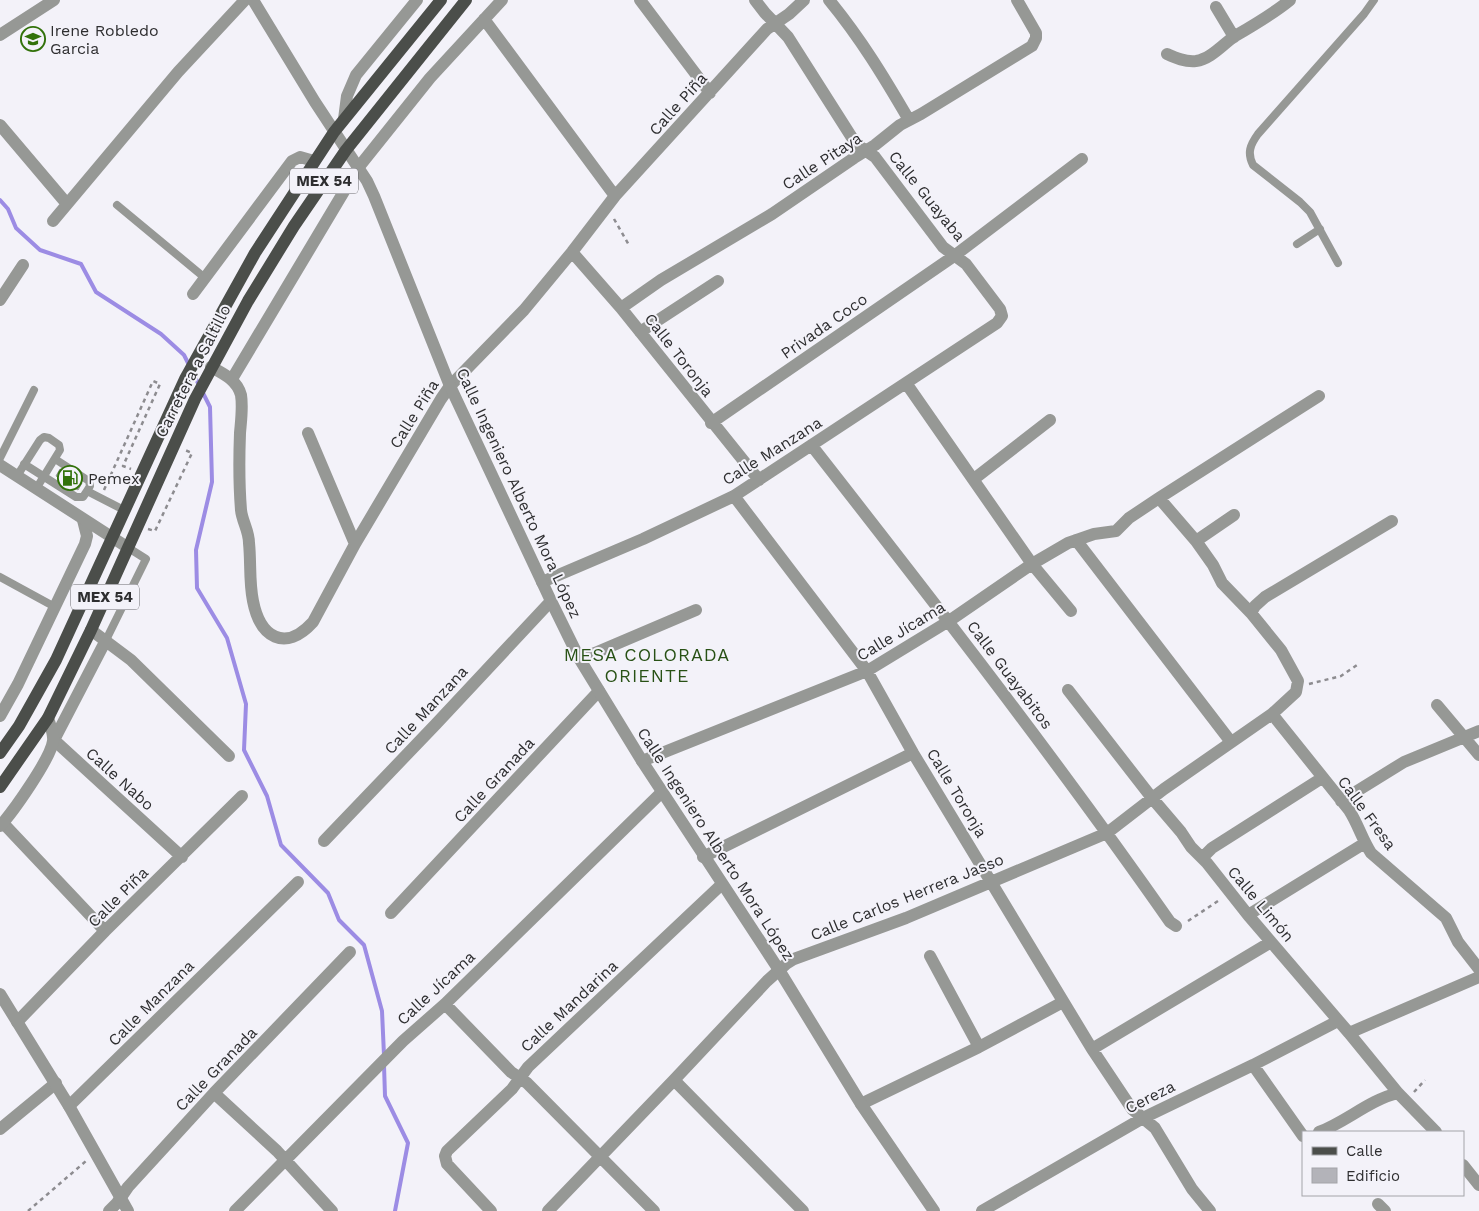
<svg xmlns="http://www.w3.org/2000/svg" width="1479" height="1211" font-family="'Work Sans',sans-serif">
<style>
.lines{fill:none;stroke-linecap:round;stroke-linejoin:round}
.stream{stroke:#9c8ce4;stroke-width:4}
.building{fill:#b3b3b9;stroke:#919196}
.path{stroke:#8d8c90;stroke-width:2.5;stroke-dasharray:4 4;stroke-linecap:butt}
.service{stroke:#969895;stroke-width:8}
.minor{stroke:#969895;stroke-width:12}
.tertiary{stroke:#969895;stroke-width:12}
.primary{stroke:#4b4e4a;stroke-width:12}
.labels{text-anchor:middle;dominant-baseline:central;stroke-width:4;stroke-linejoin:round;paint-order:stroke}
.shield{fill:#f3f2f9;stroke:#69696c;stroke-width:1}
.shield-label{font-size:15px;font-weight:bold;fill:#2e2e30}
.poi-label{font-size:16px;fill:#2e2e30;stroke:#f3f2f9;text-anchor:start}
.street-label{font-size:16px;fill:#2e2e30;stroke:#f3f2f9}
.neighbourhood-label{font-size:18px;letter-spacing:1px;fill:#285115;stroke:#f3f2f9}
</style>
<rect width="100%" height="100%" fill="#f3f2f9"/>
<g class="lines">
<path class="stream" d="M0 200 8 209 16 228 40 250 81 264 96 292 161 334 184 355 189 365
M192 371 199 385
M202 391 210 407 212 482 196 550 197 588 227 638 246 704 244 750 267 796 281 845 328 893 339 920 364 945 382 1011 384 1055
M384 1065 385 1096 408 1143 395 1211"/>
</g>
<path class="building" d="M60 469 82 483 78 490 56 476Z"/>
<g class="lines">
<path class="path" d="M614 219 629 245
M104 490 153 381 160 384 123 466 131 469
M148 529 155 531 192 453 185 450
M1309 684 1341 676 1360 663
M1188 921 1221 899
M1414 1092 1425 1080
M28 1211 86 1161"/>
<path class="service" d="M117 205 205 278
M1297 244 1320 229
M1338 263 1310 212 1300 202 1253 165C1247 153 1250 145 1258 134L1364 14 1374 0
M0 458 34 390
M55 459 89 481 90 486 87 491 124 510
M24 464 76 497H83L87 491
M17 476 40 440 44 437 49 438 59 445 60 450 36 489
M0 577 55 607
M106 640 146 559 127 547"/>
<path class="minor" d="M640 0 710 93
M829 0C861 39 884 77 909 120
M1216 7 1234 37
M484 19 615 196
M0 35 54 0
M1167 54C1176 58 1185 62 1196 61 1211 59 1223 44 1235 36 1254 25 1273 14 1290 0
M344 119 347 96 356 75 417 0
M0 125 67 204
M53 221 178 72 245 0
M572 252 621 308 759 480
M193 294 292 161 300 157 314 161
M0 300 23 265
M621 308 661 280 772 214 854 158 875 145 900 125 921 114 1032 46 1036 38V33L1017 0
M640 332 718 281
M211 367C224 374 237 380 241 395 243 407 241 421 240 433 239 459 239 485 241 510 242 521 249 531 249 543 251 562 249 582 253 601 260 637 285 653 313 622L355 544 441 399 450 386 524 310 572 252 615 196 767 29 789 14 804 0
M232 379 358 168 430 78 502 0
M906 383 1032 564 1071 611
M711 423 954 256 1082 159
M308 433 355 544
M812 446C934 602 1056 759 1170 922L1176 926
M974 479 1050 420
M734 496 867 671 913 753 1092 1049 1132 1109 1155 1128 1192 1189 1210 1211
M1076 540 1231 742
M1196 541 1234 515
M542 582 643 539 734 496 997 323 1002 316 1000 309 966 264 943 247 875 157 856 144 788 37 765 13 755 0
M1251 613 1255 606 1265 597 1392 521
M91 630 131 660 229 756
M106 640 54 740 182 857
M579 658 595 653 696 610
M1068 690 1152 798 1181 832 1191 847 1207 863 1248 915 1349 1033 1398 1093 1436 1132
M1437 705 1479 755
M1272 714 1349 810C1358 824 1362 839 1371 853L1446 918 1458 942 1479 969
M0 716 18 684 85 544 87 536 83 520
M642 761 867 671 949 621 1032 564 1068 543 1094 534 1116 531 1129 518 1159 498 1319 396
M1341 801 1404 762 1479 731
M3 823 105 931
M324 841 436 724 551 601
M703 857 913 753
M1202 858 1212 848 1322 778
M391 913 599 691
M1248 915 1365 843
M930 956 979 1047
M445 1004 511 1072 527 1083 654 1211
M17 1022 105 931 242 796
M1349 1033 1479 977
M1092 1049 1271 942
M1253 1065 1303 1136
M674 1080 803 1211
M214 1093 277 1151 332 1211
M861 1104 979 1047 1063 1002
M69 1106 298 882
M0 1129 56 1083
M1319 1132C1346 1122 1369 1100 1398 1093
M1463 1165 1479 1185
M1378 1204 1385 1211
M109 1211 117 1203 128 1187 214 1093 350 952
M235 1211 403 1041 445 1004 662 792
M491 1211 447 1164 445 1156 447 1151 512 1089 528 1067 721 885
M548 1211 674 1080 767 981 786 964 794 959 906 918 1107 833 1164 789 1272 714 1296 692 1298 681 1281 650 1251 613 1222 583 1213 565 1196 541 1159 498
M982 1211 1143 1118 1253 1065 1338 1021"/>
<path class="tertiary" d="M253 0 315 102 367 181 374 196 450 386 551 601 579 658 642 761 779 970 861 1104 934 1211
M0 465 127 547
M0 826C13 812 51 758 53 741 54 734 50 725 48 718
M0 994 69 1106 128 1211"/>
<path class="primary" d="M0 753 19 726 56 660 185 379 255 253 334 132 441 0
M0 787 48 718 91 630 195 399 248 301 294 226 346 150 466 0"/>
</g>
<defs>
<symbol id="school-ring" viewBox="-11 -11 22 22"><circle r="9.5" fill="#f3f2f9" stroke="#32720a" stroke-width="1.5"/><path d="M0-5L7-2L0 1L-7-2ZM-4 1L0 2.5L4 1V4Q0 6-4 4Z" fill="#32720a"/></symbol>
<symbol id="fuel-ring" viewBox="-11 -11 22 22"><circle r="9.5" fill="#f3f2f9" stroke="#32720a" stroke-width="1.5"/><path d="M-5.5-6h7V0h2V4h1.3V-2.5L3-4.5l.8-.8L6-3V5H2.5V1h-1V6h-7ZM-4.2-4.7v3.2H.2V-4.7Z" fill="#32720a"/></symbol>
</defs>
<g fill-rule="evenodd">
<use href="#school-ring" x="19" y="25" width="28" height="28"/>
<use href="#fuel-ring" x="56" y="464" width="28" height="28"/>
</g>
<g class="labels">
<g class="shield">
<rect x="290" y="168.5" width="68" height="25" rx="4"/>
<rect x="71" y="584.5" width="68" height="25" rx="4"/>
</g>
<g class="shield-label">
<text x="324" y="181">MEX 54</text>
<text x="105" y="597">MEX 54</text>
</g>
<g class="poi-label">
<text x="50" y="30">Irene Robledo<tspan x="50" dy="18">Garcia</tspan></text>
<text x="88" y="478">Pemex</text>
</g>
<g class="street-label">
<text transform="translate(678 104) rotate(-48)">Calle Piña</text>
<text transform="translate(822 161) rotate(-33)">Calle Pitaya</text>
<text transform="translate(927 196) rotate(51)">Calle Guayaba</text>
<text transform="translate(824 326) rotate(-35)">Privada Coco</text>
<text transform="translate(679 355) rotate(52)">Calle Toronja</text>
<text transform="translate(193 371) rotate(-63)">Carretera a Saltillo</text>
<text transform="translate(414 414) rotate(-58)">Calle Piña</text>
<text transform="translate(772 451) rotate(-32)">Calle Manzana</text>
<text transform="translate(519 493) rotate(65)">Calle Ingeniero Alberto Mora López</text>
<text transform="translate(901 631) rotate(-31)">Calle Jícama</text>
<text transform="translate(1010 675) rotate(53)">Calle Guayabitos</text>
<text transform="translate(426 710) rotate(-47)">Calle Manzana</text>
<text transform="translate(120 779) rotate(42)">Calle Nabo</text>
<text transform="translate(494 780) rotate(-47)">Calle Granada</text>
<text transform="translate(957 793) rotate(59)">Calle Toronja</text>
<text transform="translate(1367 813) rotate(54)">Calle Fresa</text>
<text transform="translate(716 844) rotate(57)">Calle Ingeniero Alberto Mora López</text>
<text transform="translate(118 897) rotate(-45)">Calle Piña</text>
<text transform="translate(907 897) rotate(-22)">Calle Carlos Herrera Jasso</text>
<text transform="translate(1261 904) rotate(50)">Calle Limón</text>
<text transform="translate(436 988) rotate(-43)">Calle Jícama</text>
<text transform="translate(151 1003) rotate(-45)">Calle Manzana</text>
<text transform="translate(569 1006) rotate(-43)">Calle Mandarina</text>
<text transform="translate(216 1069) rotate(-46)">Calle Granada</text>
<text transform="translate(1150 1097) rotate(-27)">Cereza</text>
</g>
<g class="neighbourhood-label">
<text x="647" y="654">MESA COLORADA<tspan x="647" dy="21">ORIENTE</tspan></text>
</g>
</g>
<rect x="1302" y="1131" width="162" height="65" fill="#f3f2f9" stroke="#a4a4a9"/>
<rect x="1312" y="1147" width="25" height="8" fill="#4b4e4a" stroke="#a4a4a9"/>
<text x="1346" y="1156" font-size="15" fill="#2e2e30">Calle</text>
<rect x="1312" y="1168" width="25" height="15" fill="#b3b3b9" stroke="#a4a4a9"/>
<text x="1346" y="1181" font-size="15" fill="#2e2e30">Edificio</text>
</svg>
